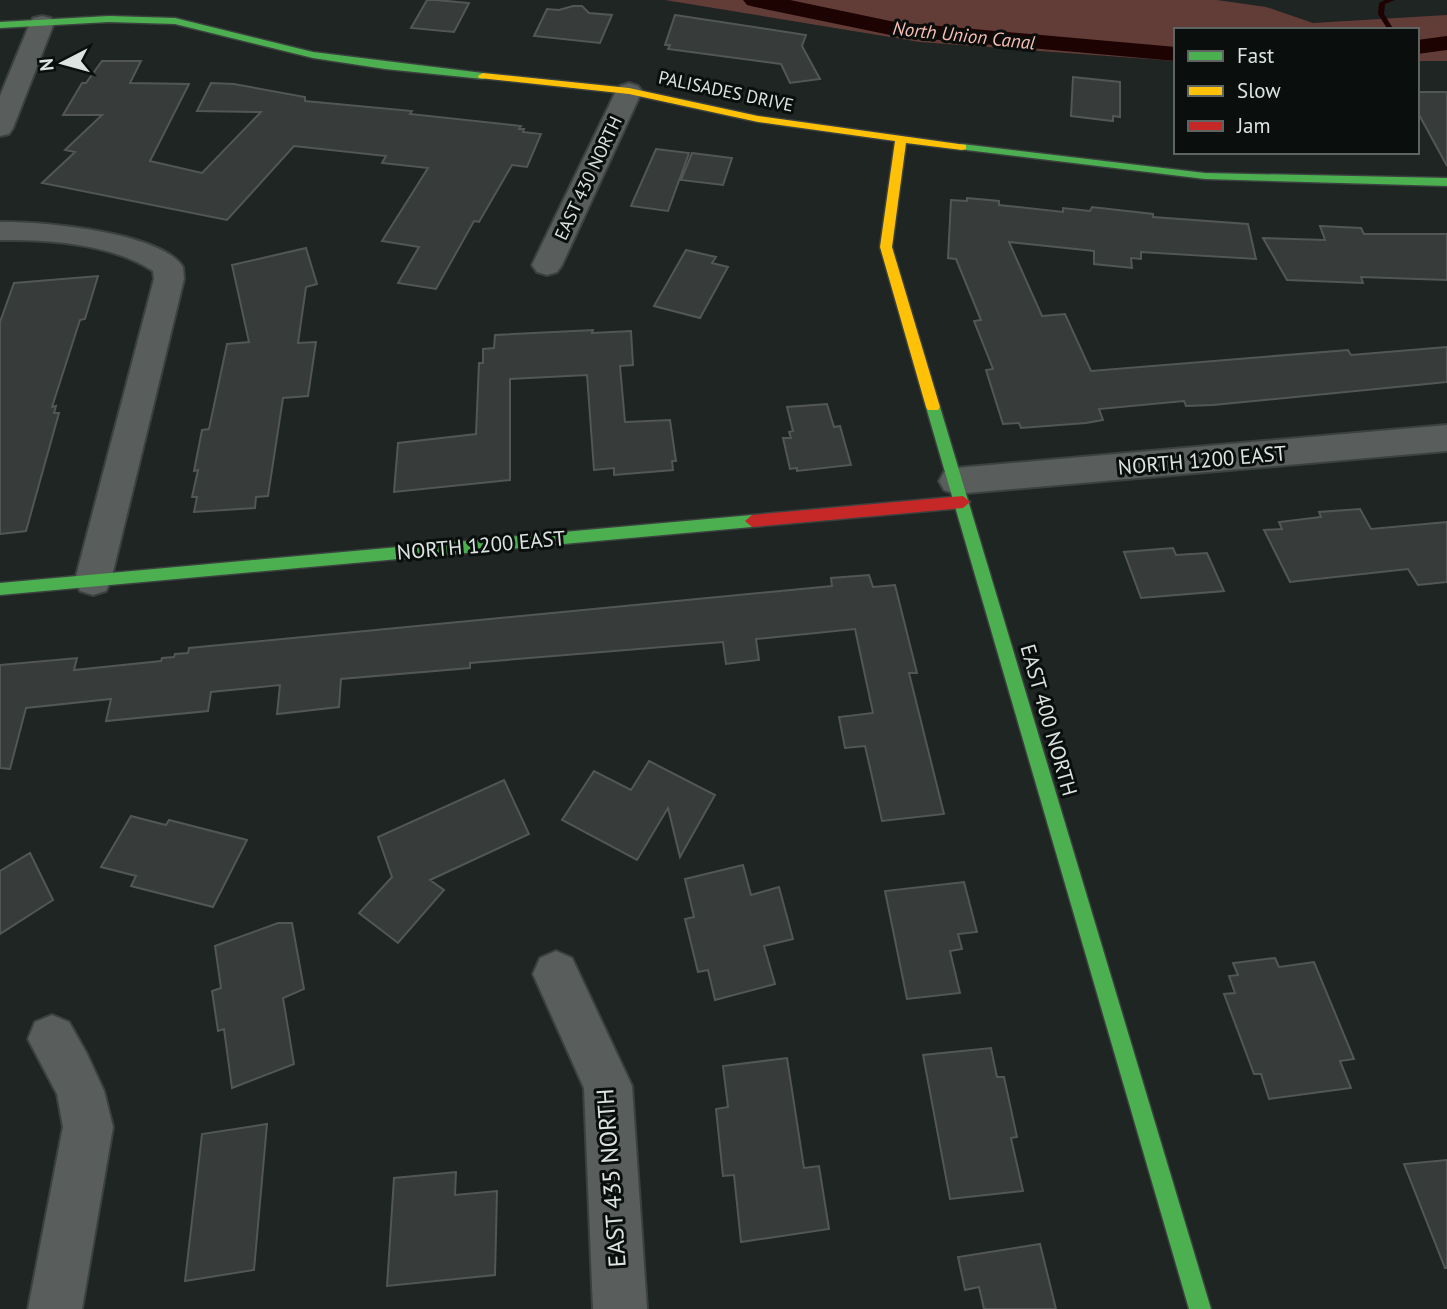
<svg xmlns="http://www.w3.org/2000/svg" width="1447" height="1309" font-family="'PT Sans',sans-serif">
<style>
.forest{fill:#623d38}
.lines{fill:none;stroke-linecap:round;stroke-linejoin:round}
.stream{fill:#1e0303;fill-rule:evenodd}
.canal{fill:#1e0303;fill-rule:evenodd}
.building{fill:#373c3a;stroke:#525755;stroke-width:2}
.street-casing{stroke:#3b413f;stroke-width:4}
.fast-casing{stroke:#3b413f;stroke-width:3}
.slow-casing{stroke:#3b413f;stroke-width:3}
.jam-casing{stroke:#3b413f;stroke-width:3}
.street{fill:#595d5b;fill-rule:evenodd}
.fast{fill:#4caf50;fill-rule:evenodd}
.slow{fill:#ffc107;fill-rule:evenodd}
.jam{fill:#c62828;fill-rule:evenodd}
.labels{text-anchor:middle;dominant-baseline:central;stroke-width:6;stroke-linejoin:round;paint-order:stroke}
.far-street-label{font-size:18px;fill:#dde3e1;stroke:#0a0f0d}
.far-water-label{font-size:19px;font-style:italic;fill:#fbbcb2;stroke:#0a0f0d}
.street-label{font-size:21px;fill:#dde3e1;stroke:#0a0f0d}
.near-street-label{font-size:24px;fill:#dde3e1;stroke:#0a0f0d}
</style>
<rect width="100%" height="100%" fill="#1f2522"/>
<path class="forest" d="M665 0H1217L1266 7 1313 23 1447 15V61H1417V30H1176V61L920 42Z"/>
<g class="lines">
<path class="stream" d="M1385 0H1395L1385 4 1384 14 1394 30H1388L1378 14 1379 3Z"/>
<path class="canal" d="M743 0H790L895 22 1176 47V61L895 36 755 7 747 5Z
M1447 36V50L1417 54V40Z"/>
</g>
<path class="building" d="M427 0H436L469 3 454 32 411 28Z
M573 6H582L589 13 612 15 600 43 534 36 547 9 559 10Z
M675 15 806 35 802 46 820 79 790 83 781 64 668 49 670 45H665Z
M102 61H141L130 83 189 84 150 161 202 173 261 112 197 111 211 83 234 84 305 97V101L412 111 410 114 521 126 519 129H524L523 132 541 134 527 167 512 165 479 222 474 221 436 289 398 283 419 247 382 241 428 168 382 163 386 156 294 146 227 220 42 183 75 152 65 150 102 115H63L82 83H86Z
M1073 77 1120 82V117L1113 116V121L1071 116Z
M1417 92H1447V166L1417 111Z
M656 149 689 153 668 211 631 206Z
M692 153 732 158 723 185 681 180Z
M967 198 999 201V205L1063 212V208L1090 211 1092 207 1153 214V217L1248 224 1256 259 1141 252V259L1131 258 1132 268 1094 264V251L1009 242 1042 316 1065 314 1091 371 1348 350 1351 355 1447 347V382L1213 405 1186 406 1184 401 1099 409 1103 420 1086 423 1021 428 1019 423 1003 424 986 370 993 369 974 321 981 320 956 259 948 258 951 200 967 201Z
M1320 226 1361 228 1364 234H1447V280L1361 277 1363 283 1287 280 1263 238 1325 240Z
M306 248 317 284 306 287 298 343 316 342 308 396 283 398 268 496 256 497 255 508 194 512 197 497H192L198 470 194 471 202 430 209 429 227 344 249 342 232 265Z
M686 250 716 257 712 263 728 267 700 318 654 306Z
M98 276 85 319 80 320 52 407 56 406 54 413H59L26 531 0 534V322L14 283Z
M593 330 592 333 631 331 633 365 620 366 625 422 670 420 676 461H672L673 470 614 475V468L594 470 587 375 510 379V480L394 492 398 443 476 434 479 363H483V349L494 348 495 335Z
M827 404 834 427 840 426 851 465 797 471V468L790 469 783 438H791L789 432 793 431 787 407Z
M1360 509 1371 529 1447 522V582L1418 585 1408 569 1290 582 1264 530 1282 529 1279 522 1321 517 1319 512Z
M1173 548 1176 555 1207 553 1224 591 1141 598 1124 552Z
M869 575 873 587 895 585 917 673H909L944 814 882 821 865 746 845 748 839 717 873 713 855 629 756 639 759 660 726 664 723 642 470 663V668L341 679 339 707 277 714 280 685 211 692 208 711 106 721 111 699 26 708 10 769 0 768V665L77 658 74 670 161 661 162 658 174 657 175 654 188 653 189 648 832 586 831 578Z
M649 761 715 795 680 857 668 808 637 860 562 820 594 771 631 790Z
M504 780 529 834 430 880 444 890 398 943 359 913 392 877 378 837Z
M131 816 166 825 169 820 247 840 213 907 131 886 136 876 101 867Z
M30 853 53 900 0 934V871Z
M743 865 751 895 779 887 793 939 764 946 775 984 715 1000 708 970 698 972 685 919 694 917 685 879Z
M964 882 977 932 958 934 962 949 950 951 960 993 907 999 885 891Z
M278 923H292L304 989 283 998 294 1064 232 1088 224 1029 218 1031 212 991 221 988 215 946Z
M1275 958 1279 967 1314 962 1354 1059 1340 1061 1351 1088 1269 1099 1261 1074H1254L1224 994 1235 993 1229 976 1238 975 1233 963Z
M991 1048 997 1077H1004L1017 1137 1011 1138 1023 1191 950 1199 923 1055Z
M787 1058 804 1168 819 1166 829 1229 741 1242 734 1175 723 1176 716 1109 728 1107 723 1066Z
M267 1124 254 1270 185 1281 202 1134Z
M1447 1160V1268H1445L1404 1164Z
M456 1172 455 1195 497 1191 495 1275 387 1286 394 1178Z
M1040 1244 1056 1309H984L979 1287 965 1290 958 1257Z"/>
<g class="lines">
<defs>
<path id="street" d="M42 16 51 18 54 23 13 128 9 134 0 136V96L30 23 33 18Z
M629 83 638 86 642 91 562 265 557 272 547 275 537 272 532 265 616 91 620 86Z
M0 222C40 221 161 232 183 267L184 279 111 580 106 591 93 595 80 591 75 580 154 279 153 271C112 244 48 239 0 240Z
M1447 425V451L956 494 944 490 939 481 944 472 956 468Z
M556 951 572 958 632 1086 647 1309H593L584 1088 533 974 540 958Z
M52 1015 69 1022 87 1054 104 1091 113 1127 82 1309H28L63 1127 57 1094 28 1039 35 1022Z"/>
<path id="fast" d="M109 16 175 18 313 52 483 73 488 76 483 79 385 69 313 58 175 24 109 22 0 28V22Z
M962 144 1205 173 1447 178V186L1205 179 958 149V145Z
M933 402 940 407 1211 1309H1189L926 407Z
M752 515 759 521 752 527 0 595V583Z"/>
<path id="slow" d="M483 73 629 88 758 116 966 145V149L962 150 906 143 892 247 940 407 938 410H928L926 407 880 247 895 141 758 122 629 94 479 78 478 76Z"/>
<path id="jam" d="M963 496 970 502 963 508 752 527 745 521 752 515Z"/>
</defs>
<use href="#street" class="street-casing"/>
<use href="#fast" class="fast-casing"/>
<use href="#slow" class="slow-casing"/>
<use href="#jam" class="jam-casing"/>
<use href="#street" class="street"/>
<use href="#fast" class="fast"/>
<use href="#slow" class="slow"/>
<use href="#jam" class="jam"/>
</g>
<g class="labels">
<g class="far-street-label">
<text transform="translate(726 91) rotate(12)">PALISADES DRIVE</text>
<text transform="translate(588 178) rotate(-65)">EAST 430 NORTH</text>
</g>
<g class="far-water-label">
<text transform="translate(964 35) rotate(6)">North Union Canal</text>
</g>
<g class="street-label">
<text transform="translate(1202 460) rotate(-5)">NORTH 1200 EAST</text>
<text transform="translate(481 545) rotate(-5)">NORTH 1200 EAST</text>
<text transform="translate(1049 720) rotate(74)">EAST 400 NORTH</text>
</g>
<g class="near-street-label">
<text transform="translate(611 1178) rotate(-94)">EAST 435 NORTH</text>
</g>
</g>
<rect x="1174" y="28" width="245" height="126" fill="#0a0f0d" stroke="#5e6462" stroke-width="2"/>
<rect x="1188" y="51" width="35" height="10" fill="#4caf50" stroke="#5e6462" stroke-width="2"/>
<text x="1237" y="63" font-size="21" fill="#dde3e1">Fast</text>
<rect x="1188" y="86" width="35" height="10" fill="#ffc107" stroke="#5e6462" stroke-width="2"/>
<text x="1237" y="98" font-size="21" fill="#dde3e1">Slow</text>
<rect x="1188" y="121" width="35" height="10" fill="#c62828" stroke="#5e6462" stroke-width="2"/>
<text x="1237" y="133" font-size="21" fill="#dde3e1">Jam</text>
<g transform="translate(63 63) rotate(264)" stroke="#0a0f0d" stroke-width="5" paint-order="stroke">
<path d="M0-5L12 26L0 18L-12 26Z" fill="#dde3e1"/>
<text y="-10" font-size="19" font-weight="bold" text-anchor="middle" fill="#dde3e1">N</text>
</g>
</svg>
